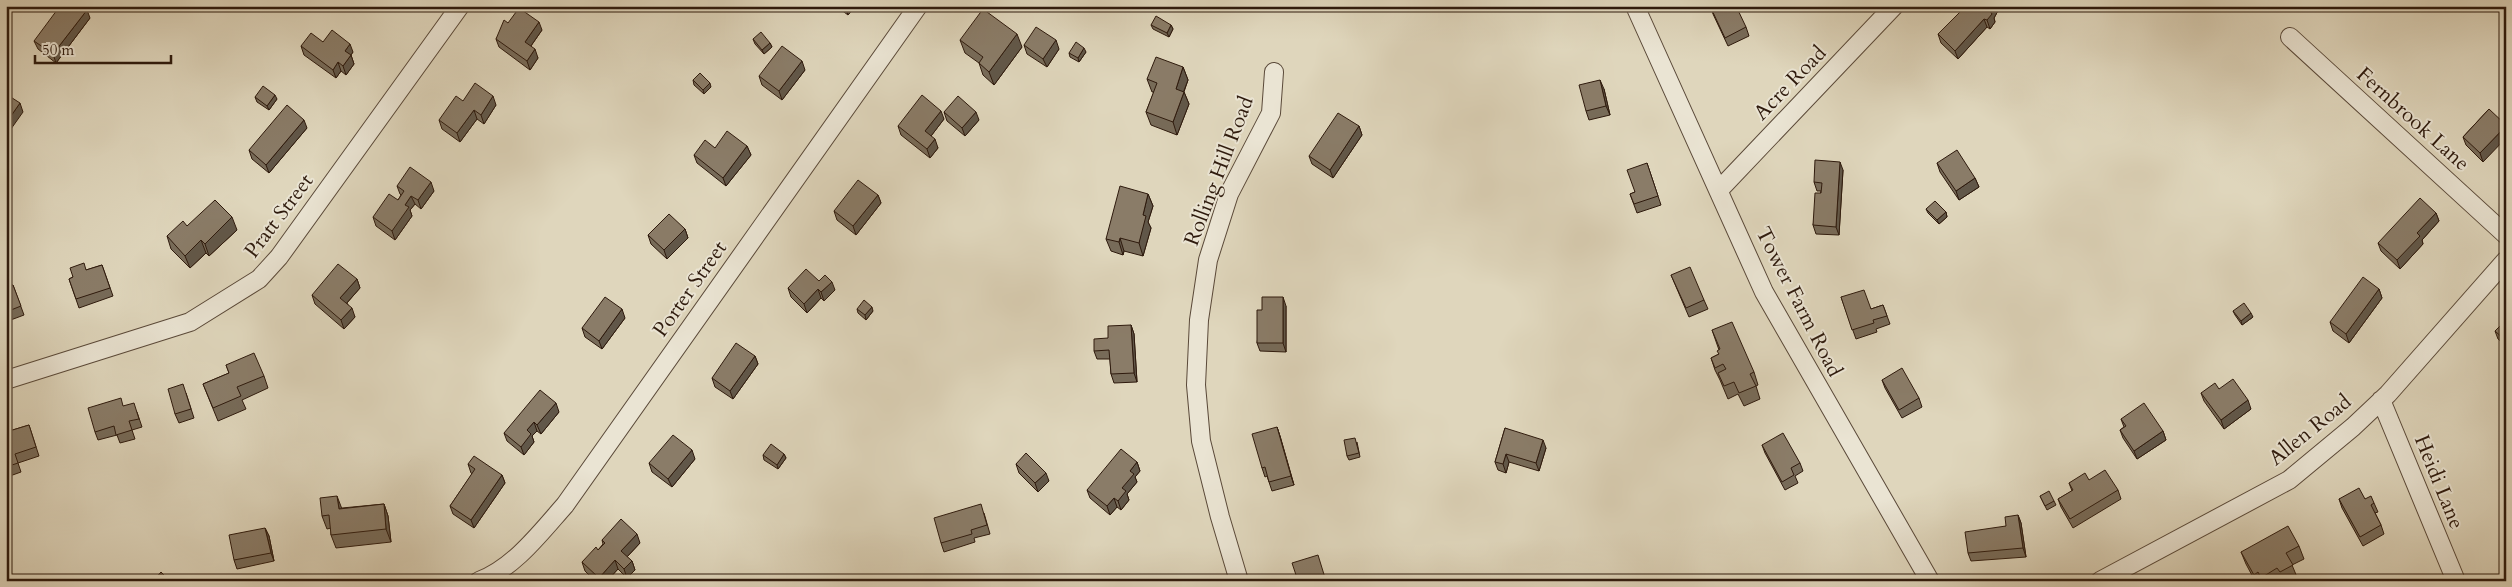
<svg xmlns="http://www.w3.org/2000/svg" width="2512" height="587" font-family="Cardo,serif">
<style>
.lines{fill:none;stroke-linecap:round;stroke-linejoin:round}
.minor-casing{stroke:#5a4939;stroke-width:20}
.minor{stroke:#eae4d3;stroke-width:18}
.wall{fill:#776b59;stroke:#2e1a0d}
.shaded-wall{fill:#615749;stroke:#2e1a0d}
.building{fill:#8a7c68;stroke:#2e1a0d}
.labels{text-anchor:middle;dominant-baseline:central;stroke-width:4;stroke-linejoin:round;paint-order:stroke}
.street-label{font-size:21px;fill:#2e1a0d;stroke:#eae4d3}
</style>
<rect width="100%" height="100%" fill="#dfd6bc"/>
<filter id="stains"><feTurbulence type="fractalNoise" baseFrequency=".004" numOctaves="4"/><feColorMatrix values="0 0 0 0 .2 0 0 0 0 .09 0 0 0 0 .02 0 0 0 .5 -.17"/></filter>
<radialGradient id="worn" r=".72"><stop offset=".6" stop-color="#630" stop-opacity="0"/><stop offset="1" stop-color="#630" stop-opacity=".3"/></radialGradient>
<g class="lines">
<defs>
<path id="minor" d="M1635 6 1764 292 1930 581
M2290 37 2506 235
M1719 190 1894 6
M6 380 190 322 259 279 279 257 460 6
M2381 400 2456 581
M479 581C514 568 541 532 565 505L918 6
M1239 581 1220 517 1201 441 1196 385 1199 320 1208 260 1229 194 1271 113 1274 72
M2100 581 2289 480 2353 427 2388 394 2506 260"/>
</defs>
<use href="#minor" class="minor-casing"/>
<use href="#minor" class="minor"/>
</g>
<path class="wall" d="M836 6H855L848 15Z
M1710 6 1746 27 1749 36 1728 46 1713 14Z
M1963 6H1998L1999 9 1994 18 1995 22 1990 29 1987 27 1958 59 1941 43 1938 34 1964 8Z
M90 18 56 63 38 49 34 41Z
M508 23 542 30 531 46 538 58 530 70 499 47 496 39Z
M1151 25H1171L1173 29 1169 37 1153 29Z
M753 39 770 43 772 47 764 54 755 44Z
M960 40 1022 47 994 85 983 75 979 63 965 53Z
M323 42 353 52 351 55 354 64 346 75 341 71 336 78 304 55 301 46Z
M1024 45 1059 49 1047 67 1027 54Z
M1086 52 1079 62 1070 57 1069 53Z
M1183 67 1188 80 1184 92 1189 104 1177 135 1151 125 1146 112 1154 92H1152L1147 79Z
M805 70 782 100 762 85 759 76Z
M693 80 711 87 704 94 694 85Z
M1604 89 1610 115 1589 120 1586 111Z
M255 97 277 99 269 110 257 102Z
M463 101 496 105 484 124 477 119 460 142 442 129 439 120Z
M2489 109 2483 162 2466 145 2463 137Z
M944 112 979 120 965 136 947 121Z
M944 119 931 136 938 148 930 158 901 135 898 126Z
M1359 126 1362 135 1333 178 1312 164 1309 156Z
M307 128 269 173 252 159 249 150Z
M747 146 751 155 726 186 697 163 694 155 715 148Z
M1647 163 1661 205 1637 213 1630 194 1635 192Z
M1937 163 1975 178 1979 187 1959 200 1940 172Z
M1843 170 1839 235 1816 234 1813 225 1821 191H1817L1814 182Z
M397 186 434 191 421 209 415 204 410 210 412 216 395 240 376 226 373 217 398 200 401 195 400 194Z
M1148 194 1153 206 1148 222 1151 228 1143 256 1124 251 1123 255 1111 251 1106 239Z
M878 195 881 203 856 235 837 220 834 211Z
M1926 209 1946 212 1947 217 1939 224 1928 213Z
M2436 213 2439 221 2422 240 2423 244 2400 269 2381 251 2378 243Z
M187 226 237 230 209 256 206 253 190 268 171 249 167 236Z
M685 229 688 238 667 259 651 244 648 235Z
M102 265 113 296 79 308 69 279 86 270Z
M1671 275 1704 300 1708 309 1689 317Z
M357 279 360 288 347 303 355 317 344 329 315 304 312 295Z
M819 281 835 290 824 301 821 298 807 313 791 297 788 288Z
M13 285 24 315 8 321 6 317V287Z
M2379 289 2382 298 2349 343 2333 331 2330 322Z
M1841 297 1871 309 1883 305 1890 324 1876 329 1877 332 1856 339Z
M1286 306V352L1260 351 1257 343 1262 310Z
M857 309 873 311 866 320 858 313Z
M2233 311 2253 317 2242 325 2235 315Z
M2506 316V346L2498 339 2495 331 2502 324 2501 320Z
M625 318 602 349 585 337 582 328Z
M1131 325 1134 334 1137 382 1114 383 1111 374 1110 359H1097L1094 351 1108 338Z
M1712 330 1754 372 1758 385 1756 386 1760 399 1744 406 1738 394 1728 399 1720 380 1715 370 1711 358 1719 354V350Z
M755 356 758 364 733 399 715 387 712 378Z
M226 365 264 376 268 388 242 400 246 409 218 421 203 384 229 373Z
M1882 380 1919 398 1922 407 1902 418 1885 388Z
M2219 389 2251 409 2224 429 2204 401 2201 393Z
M186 393 194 418 179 423 175 414Z
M124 406 137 412 142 427 132 430 135 439 120 443 117 435 98 440 95 432Z
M559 412 541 434 537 431 532 436 534 442 524 455 507 441 504 433Z
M2121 419 2163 431 2166 440 2137 459 2123 438 2120 430 2124 427Z
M29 425 39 456 18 463 21 472 7 477 6 474V432Z
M1277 427 1280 436 1294 485 1272 491 1267 476 1265 477 1262 468Z
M1505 428 1546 448 1539 471 1509 462 1506 473 1498 470 1495 462Z
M1357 442 1360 457 1349 460 1347 456Z
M1762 445 1800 463 1803 471 1795 476 1798 483 1785 490 1765 453Z
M784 454 786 458 778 469 764 460 763 455Z
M695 459 672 487 652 472 649 463Z
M1137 462 1140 471 1135 477 1137 482 1127 494 1129 500 1121 510 1117 507 1110 515 1090 498 1087 490Z
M468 464 502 475 505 483 474 528 453 514 450 506 472 474 471 473Z
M1016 464 1049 481 1038 492 1019 473Z
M2089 480 2118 490 2121 499 2073 528 2061 507 2058 499 2072 491 2069 483Z
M2040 496 2054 501 2056 505 2047 510Z
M2339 499H2365L2374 503 2378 512 2375 513 2381 525 2384 534 2363 546 2342 508Z
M384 504 388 516 391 542 336 548 331 535V528L327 529 322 516 342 508Z
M984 513 990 534 974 538 975 542 944 552 941 543Z
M2018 515 2021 523 2026 557 1971 561 1968 553 2006 526Z
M265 528 269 536 274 561 237 569 234 560Z
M602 540 640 543 627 557 632 561 635 570 627 578 618 569 607 581H595L585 571 582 562 598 550 603 544Z
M2299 546 2304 559 2292 565 2297 577 2291 581H2255L2246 564 2241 552Z"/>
<path class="shaded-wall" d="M845 6H855L848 15Z
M1992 6H1998L1999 9 1994 18 1995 22 1990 29 1987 20 1990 11Z
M87 10 90 18 56 63 53 54Z
M1984 19 1987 27 1958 59 1955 51Z
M539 22 542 30 528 50 525 42Z
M1171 25 1173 29 1169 37 1167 33Z
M1017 34 1022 47 994 85 989 72Z
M1056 40 1059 49 1047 67 1043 59Z
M770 43 772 47 764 54 762 50Z
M350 44 353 52 348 59 345 51Z
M1084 48 1086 52 1079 62 1078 58Z
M535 49 538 58 530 70 527 61Z
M351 55 354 64 346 75 343 66Z
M802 61 805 70 782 100 779 91Z
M338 62 341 71 336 78 333 70Z
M1183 67 1188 80 1180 101 1176 89Z
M1600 80 1604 89 1610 115 1606 106Z
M710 83 711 87 704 94 703 90Z
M1184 92 1189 104 1177 135 1173 122Z
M275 95 277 99 269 110 267 106Z
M493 96 496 105 484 124 481 115Z
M20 103 23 112 6 136V123Z
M474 110 477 119 460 142 457 133Z
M941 111 944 119 928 140 925 131Z
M976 112 979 120 965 136 962 128Z
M304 120 307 128 269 173 266 165Z
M1359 126 1362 135 1333 178 1330 170Z
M2506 126V138L2483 162 2480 153Z
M935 139 938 148 930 158 927 149Z
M747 146 751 155 726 186 723 178Z
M1840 162 1843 170 1839 235 1836 227Z
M1975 178 1979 187 1959 200 1956 191Z
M431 182 434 191 421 209 418 200Z
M1148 194 1153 206 1148 222 1151 228 1143 256 1139 243 1143 215Z
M878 195 881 203 856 235 853 226Z
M411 196 415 204 410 210 412 216 395 240 392 231 405 205Z
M1946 212 1947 217 1939 224 1937 220Z
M2436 213 2439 221 2422 240 2423 244 2400 269 2397 260 2417 233Z
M232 217 237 230 209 256 205 244Z
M685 229 688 238 667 259 664 250Z
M1120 238 1124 251 1123 255 1119 242Z
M201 240 206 253 190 268 185 256Z
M357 279 360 288 344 306 340 298Z
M832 282 835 290 824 301 821 292Z
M818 289 821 298 807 313 804 304Z
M2379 289 2382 298 2349 343 2346 334Z
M1283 297 1286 306V352L1283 343Z
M872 307 873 311 866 320 865 315Z
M352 308 355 317 344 329 341 320Z
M622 309 625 318 602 349 599 341Z
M2251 313 2253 317 2242 325 2241 321Z
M1131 325 1134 334 1137 382 1134 373Z
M755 356 758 364 733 399 730 391Z
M2248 400 2251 409 2224 429 2221 420Z
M556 403 559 412 541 434 537 425Z
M534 422 537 431 532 436 534 442 524 455 521 447 527 430Z
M1277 427 1280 436 1294 485 1291 476Z
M2163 431 2166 440 2137 459 2134 451Z
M1543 440 1546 448 1539 471 1536 463Z
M692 450 695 459 672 487 668 479Z
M784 454 786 458 778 469 777 465Z
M1506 454 1509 462 1506 473 1503 464Z
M1137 462 1140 471 1135 477 1137 482 1127 494 1129 500 1121 510 1118 501 1122 488 1130 471Z
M1046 473 1049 481 1038 492 1035 483Z
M502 475 505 483 474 528 471 520Z
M337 496 342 509H339Z
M1114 498 1117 507 1110 515 1107 506Z
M384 504 388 516 391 542 386 529Z
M2018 515 2021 523 2026 557 2023 548Z
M265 528 269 536 274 561 271 553Z
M637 534 640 543 624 560 621 551Z
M615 560 618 569 607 581H599V578Z
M632 561 635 570 627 578 624 569Z"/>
<path class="building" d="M60 6H82L87 10 53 54 34 41Z
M1710 6H1736L1746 27 1725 38Z
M1964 6H1992L1990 11 1992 14 1987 20 1984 19 1955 51 1938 34 1965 7Z
M519 8 539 22 525 42 535 49 527 61 496 39 504 20 508 23Z
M983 9 1017 34 989 72 979 63 983 57 960 40Z
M1156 16 1171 25 1167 33 1151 25Z
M1036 27 1056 40 1043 59 1024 45Z
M332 30 350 44 345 51 351 55 343 66 338 62 333 70 301 46 311 33 323 42Z
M761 32 770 43 762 50 753 39Z
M1076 42 1084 48 1078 58 1069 53Z
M782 46 802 61 779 91 759 76Z
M1156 57 1183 67 1176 89 1184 92 1173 122 1146 112 1157 83 1147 79Z
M700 73 710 83 703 90 693 80Z
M1600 80 1606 106 1586 111 1579 85Z
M475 83 493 96 481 115 474 110 457 133 439 120 456 96 463 101Z
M263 86 275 95 267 106 255 97Z
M6 94 20 103 6 123Z
M922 95 941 111 925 131 935 139 927 149 898 126Z
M958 96 976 112 962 128 944 112Z
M287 105 304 120 266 165 249 150Z
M2489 109 2506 125V126L2480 153 2463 137Z
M1338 113 1359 126 1330 170 1309 156Z
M727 131 747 146 723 178 694 155 705 140 715 148Z
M1957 150 1975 178 1956 191 1937 163Z
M1815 160 1840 162 1836 227 1813 225 1815 193H1821L1822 183 1814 182Z
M1647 163 1658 196 1634 204 1630 194 1635 192 1627 170Z
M410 167 431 182 418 200 411 196 405 205 409 207 392 231 373 217 389 194 398 200 404 191 397 186Z
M858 180 878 195 853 226 834 211Z
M1120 186 1148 194 1143 215 1146 216 1139 243 1120 238 1119 242 1106 239Z
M2420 198 2436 213 2417 233 2420 236 2397 260 2378 243Z
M215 200 232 217 205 244 201 240 185 256 167 236 183 221 187 226Z
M1935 201 1946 212 1937 220 1926 209Z
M669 214 685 229 664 250 648 235Z
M84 263 86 270 102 265 110 288 76 299 69 279 73 277 70 268Z
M338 264 357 279 340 298 352 308 341 320 312 295Z
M1690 267 1704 300 1686 308 1671 275Z
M806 269 819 281 825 275 832 282 821 292 818 289 804 304 788 288Z
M2363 277 2379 289 2346 334 2330 322Z
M13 285 21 306 6 312V287Z
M1864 290 1871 309 1883 305 1887 316 1873 320 1874 323 1852 330 1841 297Z
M605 297 622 309 599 341 582 328Z
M1262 297H1283V343H1257V310H1262Z
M864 300 872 307 865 315 857 309Z
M2244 303 2251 313 2241 321 2233 311Z
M2506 316V341L2495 331 2503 323 2501 320Z
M1732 322 1754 372 1750 374 1756 386 1739 393 1734 382 1724 386 1718 373 1726 369 1723 364 1715 368 1711 358 1719 354 1717 351 1720 349 1712 330Z
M1131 325 1134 373 1111 374 1109 350 1094 351V339L1108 338V326Z
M736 343 755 356 730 391 712 378Z
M254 353 264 376 237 387 241 396 213 408 203 384 229 373 226 365Z
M1902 368 1919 398 1899 410 1882 380Z
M2233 379 2248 400 2221 420 2201 393 2215 383 2219 389Z
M183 384 191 409 175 414 168 389Z
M540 390 556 403 537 425 534 422 527 430 531 434 521 447 504 433Z
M121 398 123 406 134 403 139 419 129 421 132 430 116 435 114 426 95 432 88 408Z
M2144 403 2163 431 2134 451 2120 430 2126 426 2121 419Z
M29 425 36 447 15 454 18 463 6 467V432Z
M1277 427 1291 476 1269 482 1265 467 1262 468 1252 434Z
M1505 428 1543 440 1536 463 1506 454 1503 464 1495 462Z
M1783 433 1800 463 1791 468 1794 475 1782 482 1762 445Z
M673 435 692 450 668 479 649 463Z
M1355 438 1359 453 1347 456 1344 440Z
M771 444 784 454 777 465 763 455Z
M1121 449 1137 462 1130 471 1134 474 1122 488 1126 491 1118 501 1114 498 1107 506 1087 490Z
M1026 453 1046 473 1035 483 1016 464Z
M474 456 502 475 471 520 450 506 475 469 468 464Z
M2105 470 2118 490 2070 519 2058 499 2073 490 2069 483 2085 473 2089 480Z
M2359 488 2365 499 2371 496 2374 503 2371 505 2381 525 2360 537 2339 499Z
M2049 491 2054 501 2045 506 2040 496Z
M337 496 339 509 384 504 386 529 331 535 329 515 322 516 320 498Z
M981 504 987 525 971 530 972 534 941 543 934 518Z
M2018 515 2023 548 1968 553 1965 532 2006 526 2005 517Z
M621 519 637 534 621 551 632 561 624 569 615 560 599 578 582 562 596 547 598 550 605 543 602 540Z
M2288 526 2299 546 2286 553 2293 565 2280 572 2277 568 2261 578 2258 572 2254 575 2241 552Z
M265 528 271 553 234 560 229 535Z
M1318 555 1326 581H1298L1292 563Z
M161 572 170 581H153Z"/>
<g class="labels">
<g class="street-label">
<text transform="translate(1790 83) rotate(-46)">Acre Road</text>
<text transform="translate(2413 119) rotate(42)">Fernbrook Lane</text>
<text transform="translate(1219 171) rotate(-69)">Rolling Hill Road</text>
<text transform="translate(279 216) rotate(-53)">Pratt Street</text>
<text transform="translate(690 289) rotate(-55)">Porter Street</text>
<text transform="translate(1799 302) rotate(63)">Tower Farm Road</text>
<text transform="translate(2310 430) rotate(-39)">Allen Road</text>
<text transform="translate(2439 482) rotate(68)">Heidi Lane</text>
</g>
</g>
<rect width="2512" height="587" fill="none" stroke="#dfd6bc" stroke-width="25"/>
<rect x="8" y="8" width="2497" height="572" fill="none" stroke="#2e1a0d" stroke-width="2.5"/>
<rect x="12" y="12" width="2487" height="562" fill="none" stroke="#2e1a0d"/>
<path d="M35 55v8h136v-8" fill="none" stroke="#2e1a0d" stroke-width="2.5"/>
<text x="42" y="55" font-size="15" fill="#2e1a0d" stroke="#eae4d3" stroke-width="4" paint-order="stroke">50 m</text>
<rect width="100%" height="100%" filter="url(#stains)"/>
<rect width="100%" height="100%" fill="url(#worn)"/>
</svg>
